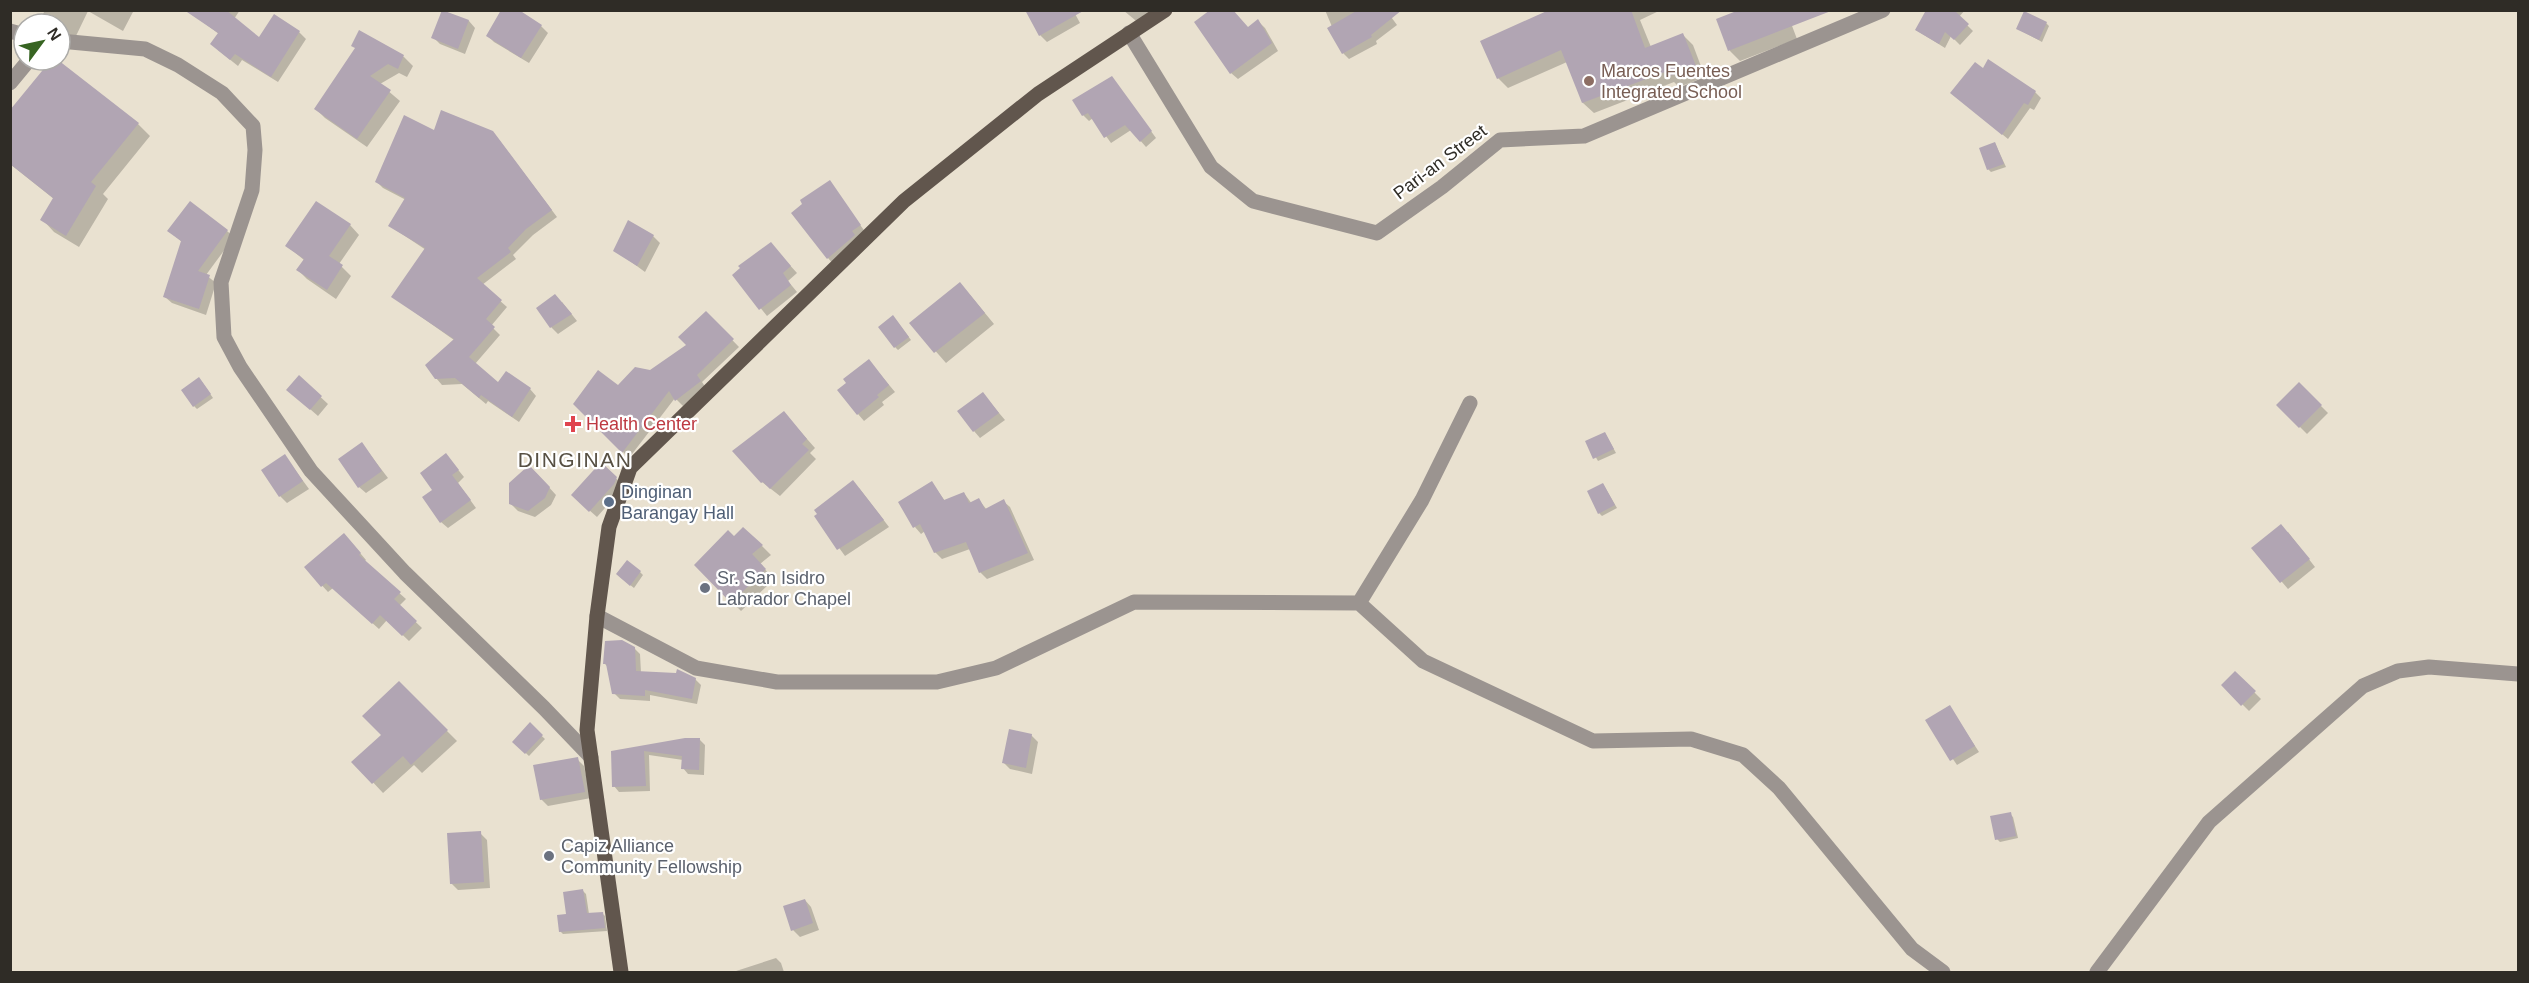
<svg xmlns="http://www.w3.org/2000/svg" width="2529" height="983" font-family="Helvetica,sans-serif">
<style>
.shadow{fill:#0003}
.building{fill:#b1a5b3}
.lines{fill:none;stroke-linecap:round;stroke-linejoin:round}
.minor{stroke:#9b9490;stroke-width:15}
.major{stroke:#61564d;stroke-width:15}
.education-dot{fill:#8d6e63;stroke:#fff;stroke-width:2}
.health-dot{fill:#e0444e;stroke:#fff;stroke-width:2}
.service-dot{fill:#5c6f8a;stroke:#fff;stroke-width:2}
.worship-dot{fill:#6b7280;stroke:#fff;stroke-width:2}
.labels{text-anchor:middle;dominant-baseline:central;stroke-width:4.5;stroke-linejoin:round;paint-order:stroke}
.education-label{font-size:18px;fill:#785e54;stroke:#fff;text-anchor:start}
.street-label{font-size:18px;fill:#2f2c26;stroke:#fff}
.health-label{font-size:18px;fill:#be3a42;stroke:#fff;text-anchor:start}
.service-label{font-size:18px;fill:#4e5e75;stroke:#fff;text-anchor:start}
.worship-label{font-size:18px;fill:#5b616d;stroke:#fff;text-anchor:start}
.quarter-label{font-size:21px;letter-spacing:1.5px;fill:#575043;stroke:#fff}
</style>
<rect width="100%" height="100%" fill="#e9e1d0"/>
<path class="shadow" d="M45 10H134L123 31 88 11 75 38 60 36V24H41L39 22Z
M198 10H240L234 19 260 39 299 32 306 39 278 82 242 60 238 66 218 50 219 34 195 16Z
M1073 10 1080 23 1047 42 1040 35Z
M1123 10H1156L1141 25Z
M1325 10H1386L1397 25 1376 41 1377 44 1349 59 1343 53Z
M1553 10H1661L1640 20 1651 47 1683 35 1693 45 1705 77 1679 87 1674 82 1594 113 1583 103 1567 62 1508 88 1498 78Z
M1786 10 1797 39 1740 61 1730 51 1718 20Z
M1927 10H1965L1959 17 1973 31 1960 45 1951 36 1945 48 1916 30Z
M443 11 469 21 475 28 465 54 440 44 433 37Z
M1258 21 1265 28 1278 51 1238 79 1231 73 1248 29Z
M2046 23 2049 26 2042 42 2018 29Z
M541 26 548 33 529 63 494 42 488 36Z
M359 32 404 57 413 66 407 77 399 73 380 84 400 101 367 147 325 118 316 109 356 49Z
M53 60 138 124 150 136 103 194 108 199 79 247 54 232 42 219 54 199 10 164Z
M1983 70 2035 92 2041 98 2034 110 2030 108 2008 139 1958 98Z
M1112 78 1156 138 1146 147 1131 130 1111 143 1093 118 1089 121 1083 115Z
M435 132 499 140 557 217 533 235 513 255 516 259 482 285 507 307 491 326 500 335 475 364 498 385 530 389 536 396 519 422 488 401 486 404 462 384 442 385 436 378 454 340 393 297 426 250 390 226 406 200 383 188 377 182Z
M1995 143 2006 167 1991 172 1988 169Z
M829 182 866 233 834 265 828 258Z
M350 225 359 235 339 264 351 276 336 299 307 279 298 270 304 260 287 246Z
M227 231 234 237 206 275 216 283 206 315 172 303 165 297 182 242 176 237Z
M653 236 660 243 645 272 615 250Z
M777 251 797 273 788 281 797 292 767 316 734 275Z
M970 295 994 324 946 363 911 323Z
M562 302 577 321 558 334 551 327Z
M706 313 739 347 702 382 706 388 683 406 675 398 629 458 575 403 651 372 688 345Z
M896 320 911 340 898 350 895 347Z
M875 368 895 392 882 402 884 405 864 421 858 414Z
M299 377 328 404 318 416 295 396Z
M202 382 213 398 197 409 194 406Z
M2299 384 2328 413 2307 434 2278 405Z
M983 394 1005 420 980 438 974 431Z
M784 413 815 448 810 453 816 459 780 496 762 482Z
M1605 433 1616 453 1598 461 1587 442Z
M362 444 388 478 366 493 359 487Z
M446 455 464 477 458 483 476 508 448 528 441 522 434 490Z
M285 456 309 489 287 503 280 496Z
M601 464 623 485 620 491 597 517 580 502Z
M536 473 556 495 551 505 535 517 518 511 511 504Z
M932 483 945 501 964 493 972 504 979 500 987 510 1003 501 1010 507 1034 560 987 579 980 572 970 549 942 559 935 552 925 531 921 534 915 527Z
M1603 484 1617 508 1602 516 1599 513Z
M859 488 889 527 845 556 816 516Z
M2288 532 2315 567 2288 589 2253 548Z
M734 538 762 546 771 555 760 564 774 579 741 611 696 565Z
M350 541 366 560 364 562 406 599 399 606 422 628 409 641 387 620 379 629 333 588 328 592 306 568Z
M640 572 643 575 634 588 620 577Z
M634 648 640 654 641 673 695 679 701 685 697 704 650 695V701L620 699 614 693 609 668 604 663Z
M2235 673 2261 699 2249 711 2223 685Z
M399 683 457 741 422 773 414 765 383 793 354 762 383 735Z
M1949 706 1979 752 1957 765 1927 721Z
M530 725 545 739 529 756 514 742Z
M1031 735 1038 742 1032 774 1010 769 1003 762Z
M700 740 705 745 704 775 688 774 683 768V760L649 755 650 791 619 792 614 786 612 752Z
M577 759 584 766 591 798 548 806 541 799Z
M2010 814 2013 817 2018 838 2000 842 1997 839Z
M480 833 487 840 490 888 458 890 451 883Z
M583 891 586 894 589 914 602 913 605 916 607 931 563 934 560 931Z
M805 900 811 907 819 930 800 937 793 930Z
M776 958 781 963 784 972H733Z"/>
<path class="building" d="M184 10H226L259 37 274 14 300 31 271 77 235 54 230 60 210 44 218 33Z
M442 10 469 20 458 49 431 38Z
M501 10H519L542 25 521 58 486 36Z
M1025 10H1085L1039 36Z
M1210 10H1233L1248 27 1258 19 1272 43 1230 74 1194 22Z
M1358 10H1402L1371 35 1372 37 1342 54 1327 28Z
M1549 10H1631L1645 48 1683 33 1696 66 1667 77 1665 72 1582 103 1561 50 1497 79 1480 41Z
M1739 10H1830L1831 11 1728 51 1716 19Z
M1923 10H1957L1956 12 1969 24 1954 40 1945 32 1939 44 1915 30 1925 12Z
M2024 11 2047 22 2039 40 2016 29Z
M359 30 404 55 398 69 388 64 370 76 391 90 357 139 314 109 355 48 351 46Z
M1988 59 2036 91 2028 105 2024 103 2002 135 1950 93 1975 62 1983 68Z
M51 60H58L139 123 91 182 96 186 66 236 40 220 53 198 10 164V110Z
M1112 76 1152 131 1140 142 1125 125 1104 138 1088 113 1082 116 1072 100Z
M441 110 493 131 552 210 526 229 508 248 511 252 477 278 502 300 486 319 495 327 469 357 498 382 506 371 531 388 512 417 481 395 479 398 455 378 435 379 425 365 454 339 391 297 425 248 388 226 405 198 375 182 404 115 434 130Z
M1995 142 2004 164 1987 170 1979 148Z
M830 180 861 225 852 231 855 235 827 259 791 213 802 204 800 200Z
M190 201 228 230 198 271 210 275 199 309 163 297 181 241 167 231Z
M316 201 351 224 329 256 343 265 327 290 296 270 304 259 285 246Z
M628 220 654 235 637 266 613 251Z
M771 242 791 266 783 273 791 285 759 310 732 275 740 268 738 266Z
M960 282 985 313 934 353 909 323Z
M555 294 572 314 550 328 536 308Z
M706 311 734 339 697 375 701 381 675 401 669 391 622 453 573 404 598 370 618 385 635 367 650 370 686 345 678 337Z
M893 315 909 337 894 348 878 327Z
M869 359 889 385 877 395 879 397 857 415 837 390 846 383 843 379Z
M299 375 322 396 310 410 286 390Z
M199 377 211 394 193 407 181 390Z
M2299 382 2322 405 2299 428 2276 405Z
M983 392 999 413 973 432 957 411Z
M784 411 807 439 802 444 809 450 770 489 763 482 761 483 732 451Z
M1605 432 1614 449 1593 459 1585 441Z
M362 442 382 471 358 488 338 459Z
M446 453 459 470 452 475 471 500 440 523 422 497 432 490 420 473Z
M285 454 303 481 279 497 261 470Z
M601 462 617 477 614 484 589 512 571 495Z
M529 465 550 487 545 498 528 511 509 504V483Z
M853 480 884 520 837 550 814 516 817 514 814 510Z
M932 481 944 500 964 492 969 503 979 498 985 509 1004 499 1028 553 979 573 966 542 934 553 920 524 913 528 898 502Z
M1603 483 1615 505 1598 514 1587 491Z
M2281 524 2310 559 2280 583 2251 548Z
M743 527 763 545 752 554 766 569 731 603 694 565 728 530 734 536Z
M344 533 361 553 359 555 401 592 394 599 417 621 402 636 380 615 372 624 326 583 321 587 304 567Z
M627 560 641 571 630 586 616 574Z
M622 640 635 647 636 671 676 673 677 669 696 678 692 699 645 690V696L612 694 606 664H603L605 641Z
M2235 671 2256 691 2241 706 2221 685Z
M399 681 448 730 411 765 403 756 372 784 351 762 381 735 362 716Z
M1950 705 1975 746 1950 761 1925 720Z
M530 722 543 735 525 754 512 742Z
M1009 729 1032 734 1026 768 1002 763Z
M685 738H700L699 770 681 769 682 756 644 751 646 786 612 787 611 751Z
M578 757 585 792 540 800 533 765Z
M2011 812 2016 836 1995 840 1990 816Z
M481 831 484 882 450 884 447 833Z
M583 889 587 913 603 912 605 928 559 932 557 915 566 914 563 892Z
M805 899 813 923 791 931 783 906Z"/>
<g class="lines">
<path class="minor" d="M10 31 24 35
M1129 33 1211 167 1253 201 1377 233 1442 187 1500 140 1584 136 1883 10
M60 41 145 49 178 65 222 93 253 126 255 150 252 190 221 282 224 337 240 367 311 471 405 573 544 708 591 757
M10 83 29 60
M1359 603 1422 500 1470 403
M597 616 696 668 777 682H937L996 668 1134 602 1359 603 1423 661 1593 741 1691 739 1743 755 1779 788 1912 949 1943 972
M2097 972 2209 822 2363 686 2398 671 2429 667 2518 674"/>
<path class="major" d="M621 972 587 730 597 616 609 527 630 468 904 201 1038 94 1165 10"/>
</g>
<circle class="education-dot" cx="1589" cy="81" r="6"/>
<path class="health-dot" d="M570 415h6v6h6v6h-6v6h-6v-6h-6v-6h6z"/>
<circle class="service-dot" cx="609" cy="502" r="6"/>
<g class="worship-dot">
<circle cx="705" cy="588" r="6"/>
<circle cx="549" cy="856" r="6"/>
</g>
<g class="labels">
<g class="education-label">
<text x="1601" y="71">Marcos Fuentes<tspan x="1601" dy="21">Integrated School</tspan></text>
</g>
<g class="street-label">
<text transform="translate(1440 162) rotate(-37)">Pari-an Street</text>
</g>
<g class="health-label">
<text x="586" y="424">Health Center</text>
</g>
<g class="service-label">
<text x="621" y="492">Dinginan<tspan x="621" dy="21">Barangay Hall</tspan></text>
</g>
<g class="worship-label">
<text x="717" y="578">Sr. San Isidro<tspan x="717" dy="21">Labrador Chapel</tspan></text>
<text x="561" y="846">Capiz Alliance<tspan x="561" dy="21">Community Fellowship</tspan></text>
</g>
<g class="quarter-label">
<text x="575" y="459">DINGINAN</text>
</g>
</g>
<rect width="2529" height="983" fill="none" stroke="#2f2c26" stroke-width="24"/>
<g transform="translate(42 42) rotate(57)"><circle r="28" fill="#ffffff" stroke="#acaba8" stroke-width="1.5"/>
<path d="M0-4.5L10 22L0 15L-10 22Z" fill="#376422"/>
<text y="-9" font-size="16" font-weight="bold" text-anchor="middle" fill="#2f2c26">N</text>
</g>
</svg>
